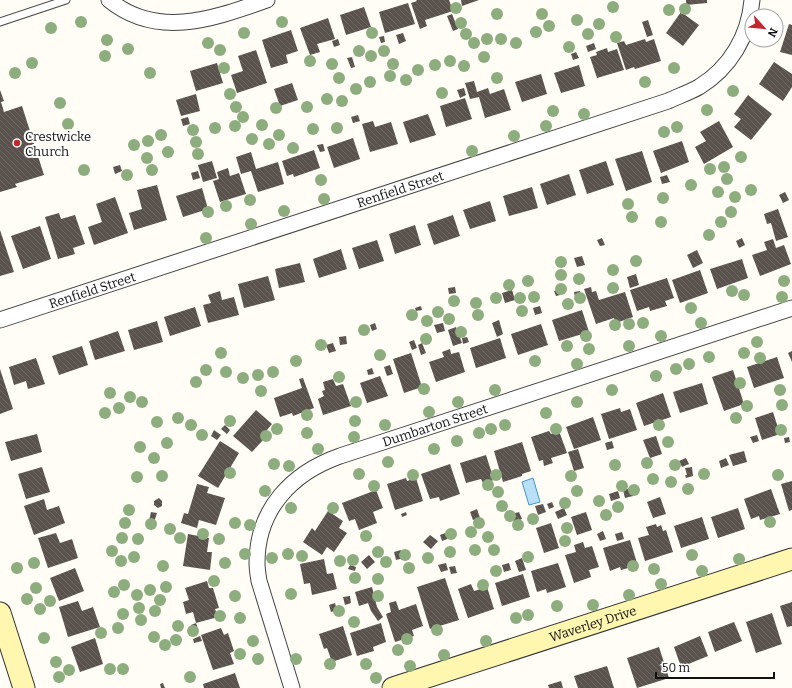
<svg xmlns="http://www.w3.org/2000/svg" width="792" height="688" font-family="Bitter,serif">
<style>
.water{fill:#b9e0f7;stroke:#3f96cf}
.building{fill:url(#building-back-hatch)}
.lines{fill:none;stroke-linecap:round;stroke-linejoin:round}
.lane-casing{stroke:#444;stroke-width:9}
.street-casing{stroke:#444;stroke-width:17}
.secondary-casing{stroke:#333;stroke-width:23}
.lane{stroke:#fff;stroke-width:7}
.street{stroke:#fff;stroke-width:15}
.secondary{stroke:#fff6b0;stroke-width:21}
.tree{fill:#8dad7f}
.poi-dot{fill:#c4262e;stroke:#fff;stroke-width:1.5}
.labels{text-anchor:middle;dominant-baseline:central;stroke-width:4;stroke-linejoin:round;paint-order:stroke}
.poi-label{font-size:13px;fill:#111;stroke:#fff;text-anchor:start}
.street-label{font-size:13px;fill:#111;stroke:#fff}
</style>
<defs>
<pattern id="building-back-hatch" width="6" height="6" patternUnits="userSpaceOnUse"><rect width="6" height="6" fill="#5a524d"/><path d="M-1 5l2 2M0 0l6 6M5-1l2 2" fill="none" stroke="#6d6662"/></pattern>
</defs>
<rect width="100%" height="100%" fill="#fffdf5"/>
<path class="water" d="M533 478 540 502 529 505 522 482Z"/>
<path class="building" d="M416 0H449L453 11 425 20 427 26 420 29 411 3 417 1Z
M461 0H479L462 6Z
M686 0H707V3L686 5Z
M408 3 415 24 385 33 379 12Z
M364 7 371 27 346 35 340 15Z
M681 12 699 25 683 46 666 33Z
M452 14 458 29 453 31 447 16Z
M328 18 335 39 317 44 320 52 310 55 300 28Z
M648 20 653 35 647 37 642 22Z
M789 24 792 25V55L780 52Z
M291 30 298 51 286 55 288 63 271 68 262 40Z
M403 33 406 41 399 44 396 35Z
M384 36 385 42 381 43 379 37Z
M338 39 340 45 334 47 332 41Z
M645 39 646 42 654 39 661 61 635 69 634 67 626 70 617 43 624 41 626 45Z
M594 43 596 49 588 52 586 46Z
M607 48 608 52 617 49 624 70 597 78 590 57 597 55 596 52Z
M256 50 267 83 237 93 231 75 243 71 238 56Z
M576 52 579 58 573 60 571 54Z
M352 57 355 67 351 68 347 58Z
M774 62 792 74V87L783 101 759 84Z
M217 63 223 83 196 91 190 71Z
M579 65 585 86 561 93 554 73Z
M541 74 547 94 522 102 515 82Z
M474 81 477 92 488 88 490 94 504 89 511 110 485 118 479 97 470 99 465 83Z
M292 83 298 100 280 106 274 89Z
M464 88 466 95 460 98 457 90Z
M0 90 4 101 1 102 4 112 22 106 44 175 15 184 17 187 0 192Z
M196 94 200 111 181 116 176 100Z
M748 95 772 114 751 140 734 127 741 119 734 114Z
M465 98 472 119 446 127 440 106Z
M428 114 436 135 410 143 403 122Z
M358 115 360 121 353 123 351 117Z
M188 117 190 124 183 126 181 119Z
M373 121 375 127 391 122 398 144 370 152 362 124Z
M719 121 733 147 704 164 695 147 706 141 700 132Z
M353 138 360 159 334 168 327 147Z
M682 141 689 162 661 173 653 151Z
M323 144 325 151 320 152 317 145Z
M314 150 320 168 294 177 293 174 287 176 282 161Z
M642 151 652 182 626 191 615 159Z
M251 152 256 169 278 162 284 184 258 192 251 171 241 174 236 157Z
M212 161 217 178 203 182 198 165Z
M606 161 614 185 587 194 579 170Z
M120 165 122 171 115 174 113 167Z
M228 168 230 176 239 173 246 194 220 202 213 181 219 179 217 172Z
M198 171 200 178 193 180 191 173Z
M569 174 576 195 547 205 540 184Z
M667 175 670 182 662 184 660 177Z
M157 185 167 220 134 230 129 213 142 209 137 190Z
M532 187 538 208 509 216 503 196Z
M202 188 208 209 183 217 176 196Z
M785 192 789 200 783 203 779 195Z
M115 197 128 233 94 245 88 227 102 222 96 204Z
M490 201 496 221 470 229 463 210Z
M778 209 788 237 776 241 771 223 767 224 764 214Z
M59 213 61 219 75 215 85 244 73 248 75 254 58 259 45 217Z
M453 215 460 236 434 245 427 224Z
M415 225 421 245 395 254 389 234Z
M40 226 51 259 23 269 11 236Z
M0 230 14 272 0 276Z
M602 238 605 245 600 246 597 240Z
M742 238 745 245 739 248 736 241Z
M773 239 776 248 784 245 791 264 760 276 752 255 767 250 764 242Z
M377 240 384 261 359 269 352 248Z
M341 249 347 269 319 278 313 259Z
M697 250 703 263 693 268 687 255Z
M582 256 585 265 577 267 574 258Z
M742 259 748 278 717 289 710 269Z
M300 263 305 282 279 288 275 269Z
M700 270 708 293 680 303 672 280Z
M636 274 639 285 630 288 627 277Z
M268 276 275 300 244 308 238 284Z
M667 278 674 298 665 301 667 306 650 311 649 307 637 311 630 290Z
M455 287 456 293 449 294 448 288Z
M591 287 592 292 596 291 599 300 625 292 633 317 616 323 614 318 596 324 584 289Z
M512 290 515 300 505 303 502 293Z
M558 290 560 295 556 296 554 291Z
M220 291 222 300 234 297 239 315 208 323 203 305 211 303 208 295Z
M580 291 581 295 575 297 574 292Z
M421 306 422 310 416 311 415 308Z
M540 306 542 313 535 315 533 308Z
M195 307 201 326 170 336 164 317Z
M582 310 589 332 559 341 552 320Z
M499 320 503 334 497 337 492 323Z
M157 321 163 342 134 350 128 330Z
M375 323 377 329 372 331 370 325Z
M443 323 445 331 437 333 434 325Z
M541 324 548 345 518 355 511 334Z
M456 327 462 343 453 346 448 330Z
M118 331 125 351 95 360 89 341Z
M346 336 347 344 340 345 339 337Z
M467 337 469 342 463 344 462 338Z
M500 338 506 358 476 368 470 348Z
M414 340 417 348 412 350 409 342Z
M333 343 336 351 329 353 326 345Z
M422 343 426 353 421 355 418 345Z
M82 346 88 365 59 375 52 356Z
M450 349 451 354 459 352 465 372 436 382 429 362 444 357 442 352Z
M792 351V362L788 353Z
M411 353 422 387 404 393 393 359Z
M777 357 784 378 754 388 747 367Z
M36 358 45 384 28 389 26 381 14 385 9 367Z
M390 365 393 374 387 376 384 367Z
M372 368 374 374 368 375 367 370Z
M0 369 13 409 0 414Z
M733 370 744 404 724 411 712 377Z
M380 376 388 396 367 403 360 383Z
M303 378 314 408 293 416 292 413 280 417 274 398 302 388 299 379Z
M333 379 336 386 343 384 351 406 323 415 318 399 324 396 322 391 325 390 323 382Z
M702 383 708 404 680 413 673 392Z
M663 393 671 417 644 426 636 403Z
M620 408 621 412 630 409 637 430 609 439 601 414Z
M256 410 272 424 262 436 265 438 252 452 233 436Z
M773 412 780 434 762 440 755 418Z
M593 417 601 440 574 449 566 427Z
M225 425 230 430 227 434 221 429Z
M214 430 221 435 217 440 211 436Z
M549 431 551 434 559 431 567 453 551 458 553 463 544 466 543 460 539 461 531 437Z
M37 434 42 452 11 461 5 442Z
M757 435 759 441 753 443 750 437Z
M656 436 662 454 650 458 643 440Z
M789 437 790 442 785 443 784 438Z
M220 441 239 453 218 488 198 476Z
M612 441 614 448 607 450 605 443Z
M522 442 531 471 522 474V476L503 482 494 451Z
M578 449 584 468 574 471 568 452Z
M744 451 747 462 733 466 729 455Z
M486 455 494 480 483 483 481 479 466 483 460 463Z
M686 458 689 464 682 467 679 461Z
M726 458 729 465 721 468 719 461Z
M450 464 460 494 440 501 439 497 430 499 421 474Z
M42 467 50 492 26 499 18 474Z
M692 467 693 476 686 478 685 475H687L685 468Z
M406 478 407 481 416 478 423 501 395 510 387 484Z
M792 481V510L789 511 781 484Z
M197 484 209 487 207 493 225 498 216 525 199 520 197 528 181 523 184 513 188 514Z
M631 488 633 496 625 498 623 490Z
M771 489 780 514 760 520 759 516 751 519 744 499Z
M376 490 383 508 373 512 377 523 359 530 355 519 349 521 342 503Z
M618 491 620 498 611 501 609 494Z
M660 497 666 514 653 518 647 502Z
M159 498 162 501V506L158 508 154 505V501Z
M44 499 47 510 59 506 65 523 34 535 24 506Z
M552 502 554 507 549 509 547 504Z
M543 504 546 512 538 515 535 506Z
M564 508 567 515 558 519 555 512Z
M738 508 745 529 718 538 711 517Z
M477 509 480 518 473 520 470 512Z
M328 511 343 521 339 528 347 533 334 552 327 547 322 555 303 542 312 528 315 531Z
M151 512 157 513 154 522 149 521Z
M406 512 407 515 402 517 401 514Z
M519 512 522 519 514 522 512 514Z
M586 512 592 530 577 535 571 517Z
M702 517 709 539 681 548 674 526Z
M551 523 559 548 544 553 536 528Z
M656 524 657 527 661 525 663 531 666 530 673 552 645 561 638 538 649 535 646 527Z
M603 531 606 539 600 541 597 534Z
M448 532 450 538 442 541 440 535Z
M622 532 624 539 617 541 615 534Z
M56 533 60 543 72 539 78 558 48 568 38 538Z
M188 534 209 538 207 552H212L210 570 183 566Z
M430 535 438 541 431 549 423 542Z
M630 540 637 563 627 566 628 568 621 570 620 567 610 571 603 548Z
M583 542 585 548 592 546 599 567 589 570 591 577 574 583 565 555 576 552 574 545Z
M401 550 404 558 396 560 394 552Z
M369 555 375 562 367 569 361 562Z
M522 558 526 570 519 572 515 561Z
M324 559 327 574 333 573 337 589 312 595 310 583 304 584 300 564Z
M446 563 448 570 441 572 438 565Z
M509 563 511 570 504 572 502 565Z
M558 563 566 587 547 593 546 589 537 592 531 571Z
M350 565 356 567 355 571 348 569Z
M455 566 457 573 451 574 449 567Z
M75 568 84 591 59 601 50 578Z
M523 574 530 597 502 606 495 583Z
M445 578 459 620 430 629 417 587Z
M207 581 209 588H213L219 608 215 609 218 617 196 623 193 612 186 614 183 602 189 600 185 588Z
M471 584 474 591 487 587 494 609 468 618 458 589Z
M372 587 377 607 383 617 378 621 371 611 368 603 359 606 355 592Z
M350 596 351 603 345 605 343 597Z
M78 601 82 611 93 607 100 627 68 637 59 607Z
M396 601 399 610 416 604 423 626 412 630 414 636 395 642 386 614 391 612 389 603Z
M792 602V626L787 627 780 606Z
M335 603 337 610 331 612 329 605Z
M772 613 782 644 756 653 746 622Z
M734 622 742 641 715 652 708 632Z
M196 623 198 629 193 630 191 625Z
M381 623 386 642 373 647 374 651 357 656 350 633Z
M343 626 352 655 332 662 327 648 324 649 319 634Z
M221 628 224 635 228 633 234 651 230 653 234 664 213 670 201 635Z
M200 636 202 641 194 643 193 639Z
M700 636 708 656 681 667 674 647Z
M95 638 103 664 80 672 71 647Z
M659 647 669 678 637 688 627 658Z
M607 666 614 688H578L574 676Z
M235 673 240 688H204L203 684Z
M561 681 563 688H549L548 685Z
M163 683 165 688H161L160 684Z"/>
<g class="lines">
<defs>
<path id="lane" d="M0 22 66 0"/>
<g id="street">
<path d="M109 0C158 40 215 18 267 0"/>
<path id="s1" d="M0 320 668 101C679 96 690 92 699 87 730 68 749 36 752 0"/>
<path id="s2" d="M292 688 259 581C258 575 257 569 257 563 257 509 292 473 340 456L792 308"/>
</g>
<g id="secondary">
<path d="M0 613 24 688"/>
<path id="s3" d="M393 688 792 559"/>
</g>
</defs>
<use href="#lane" class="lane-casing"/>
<use href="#street" class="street-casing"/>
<use href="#secondary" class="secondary-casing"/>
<use href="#lane" class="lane"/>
<use href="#street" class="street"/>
<use href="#secondary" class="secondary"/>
</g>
<g class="tree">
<circle cx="613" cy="7" r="6"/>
<circle cx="456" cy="8" r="6"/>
<circle cx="685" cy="9" r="6"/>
<circle cx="669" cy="10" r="6"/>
<circle cx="497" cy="14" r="6"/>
<circle cx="542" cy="14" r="6"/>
<circle cx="577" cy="20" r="6"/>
<circle cx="81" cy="22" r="6"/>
<circle cx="282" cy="22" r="6"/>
<circle cx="461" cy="23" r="6"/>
<circle cx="599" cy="24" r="6"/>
<circle cx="549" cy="26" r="6"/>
<circle cx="51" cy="28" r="6"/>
<circle cx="536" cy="32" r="6"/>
<circle cx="244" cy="33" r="6"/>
<circle cx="372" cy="33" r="6"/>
<circle cx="466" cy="34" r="6"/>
<circle cx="588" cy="34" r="6"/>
<circle cx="616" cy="37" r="6"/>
<circle cx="487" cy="39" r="6"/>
<circle cx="501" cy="39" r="6"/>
<circle cx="107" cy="40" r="6"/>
<circle cx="208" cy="43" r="6"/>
<circle cx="474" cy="43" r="6"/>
<circle cx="516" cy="43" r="6"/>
<circle cx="569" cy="47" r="6"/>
<circle cx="128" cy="49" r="6"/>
<circle cx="220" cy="50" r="6"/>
<circle cx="359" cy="51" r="6"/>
<circle cx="384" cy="51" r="6"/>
<circle cx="105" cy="56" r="6"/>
<circle cx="371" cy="56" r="6"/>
<circle cx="484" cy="57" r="6"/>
<circle cx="310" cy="61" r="6"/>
<circle cx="450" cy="61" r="6"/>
<circle cx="32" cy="63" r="6"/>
<circle cx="332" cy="64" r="6"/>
<circle cx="393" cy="64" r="6"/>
<circle cx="435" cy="65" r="6"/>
<circle cx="464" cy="66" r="6"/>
<circle cx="224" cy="68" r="6"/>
<circle cx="674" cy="68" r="6"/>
<circle cx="418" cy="70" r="6"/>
<circle cx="15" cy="73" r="6"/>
<circle cx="150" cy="73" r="6"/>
<circle cx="390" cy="76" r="6"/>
<circle cx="339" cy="78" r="6"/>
<circle cx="497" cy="78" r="6"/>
<circle cx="406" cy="80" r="6"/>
<circle cx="370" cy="82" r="6"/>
<circle cx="645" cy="82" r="6"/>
<circle cx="356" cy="89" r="6"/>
<circle cx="733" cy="91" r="6"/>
<circle cx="442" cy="93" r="6"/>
<circle cx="230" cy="94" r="6"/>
<circle cx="327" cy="99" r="6"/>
<circle cx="342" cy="101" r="6"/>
<circle cx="60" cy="103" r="6"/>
<circle cx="236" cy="107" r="6"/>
<circle cx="307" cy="107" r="6"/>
<circle cx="276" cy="108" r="6"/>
<circle cx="707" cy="110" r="6"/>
<circle cx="553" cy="111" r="6"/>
<circle cx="584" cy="114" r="6"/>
<circle cx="243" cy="117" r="6"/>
<circle cx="68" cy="124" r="6"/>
<circle cx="262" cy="125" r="6"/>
<circle cx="235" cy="126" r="6"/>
<circle cx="546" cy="126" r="6"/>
<circle cx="677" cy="127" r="6"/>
<circle cx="215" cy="128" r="6"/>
<circle cx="337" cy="128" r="6"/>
<circle cx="313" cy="129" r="6"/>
<circle cx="193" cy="130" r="6"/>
<circle cx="664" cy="132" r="6"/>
<circle cx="161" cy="135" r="6"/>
<circle cx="279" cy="135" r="6"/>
<circle cx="514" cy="136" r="6"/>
<circle cx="252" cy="139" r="6"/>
<circle cx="148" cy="141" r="6"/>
<circle cx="196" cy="142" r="6"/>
<circle cx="269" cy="144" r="6"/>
<circle cx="134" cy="145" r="6"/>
<circle cx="293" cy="148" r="6"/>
<circle cx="472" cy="151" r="6"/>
<circle cx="168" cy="152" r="6"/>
<circle cx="198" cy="154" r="6"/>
<circle cx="741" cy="157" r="6"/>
<circle cx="147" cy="158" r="6"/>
<circle cx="724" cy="167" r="6"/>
<circle cx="710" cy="169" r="6"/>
<circle cx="84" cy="170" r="6"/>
<circle cx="152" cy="170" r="6"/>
<circle cx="127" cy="175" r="6"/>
<circle cx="727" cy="179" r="6"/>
<circle cx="321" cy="180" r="6"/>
<circle cx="691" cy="185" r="6"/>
<circle cx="751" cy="190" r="6"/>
<circle cx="718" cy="192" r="6"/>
<circle cx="735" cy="197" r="6"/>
<circle cx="663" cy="198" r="6"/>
<circle cx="324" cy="199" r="6"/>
<circle cx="250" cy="200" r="6"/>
<circle cx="628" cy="204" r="6"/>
<circle cx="226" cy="206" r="6"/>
<circle cx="284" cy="211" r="6"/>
<circle cx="208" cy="212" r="6"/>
<circle cx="731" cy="212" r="6"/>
<circle cx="632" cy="217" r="6"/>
<circle cx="661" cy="222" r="6"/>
<circle cx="721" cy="222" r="6"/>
<circle cx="251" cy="224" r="6"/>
<circle cx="709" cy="235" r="6"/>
<circle cx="206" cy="238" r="6"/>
<circle cx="636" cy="261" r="6"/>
<circle cx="561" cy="262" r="6"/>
<circle cx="613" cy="270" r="6"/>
<circle cx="561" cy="275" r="6"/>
<circle cx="579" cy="279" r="6"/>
<circle cx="528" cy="281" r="6"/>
<circle cx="784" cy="281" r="6"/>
<circle cx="509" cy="285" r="6"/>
<circle cx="613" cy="288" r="6"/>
<circle cx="561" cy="289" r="6"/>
<circle cx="732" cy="291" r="6"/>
<circle cx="744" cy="295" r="6"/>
<circle cx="534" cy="297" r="6"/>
<circle cx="782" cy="297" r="6"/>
<circle cx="496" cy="298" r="6"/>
<circle cx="520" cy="298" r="6"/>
<circle cx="580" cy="298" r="6"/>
<circle cx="454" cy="301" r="6"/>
<circle cx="476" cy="303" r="6"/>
<circle cx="568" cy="304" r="6"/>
<circle cx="691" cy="308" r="6"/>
<circle cx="522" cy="311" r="6"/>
<circle cx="438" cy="312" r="6"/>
<circle cx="412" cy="315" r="6"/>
<circle cx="478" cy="315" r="6"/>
<circle cx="449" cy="319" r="6"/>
<circle cx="427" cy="321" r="6"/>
<circle cx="643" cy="323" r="6"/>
<circle cx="701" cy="323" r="6"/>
<circle cx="629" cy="324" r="6"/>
<circle cx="615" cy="325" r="6"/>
<circle cx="364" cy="330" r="6"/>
<circle cx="461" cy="332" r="6"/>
<circle cx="586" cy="336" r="6"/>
<circle cx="661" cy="336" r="6"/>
<circle cx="426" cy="339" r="6"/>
<circle cx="757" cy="342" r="6"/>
<circle cx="321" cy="345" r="6"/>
<circle cx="567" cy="346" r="6"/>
<circle cx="629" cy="346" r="6"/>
<circle cx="589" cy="349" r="6"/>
<circle cx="221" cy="353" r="6"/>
<circle cx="744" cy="353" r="6"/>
<circle cx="380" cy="355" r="6"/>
<circle cx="709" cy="357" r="6"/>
<circle cx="760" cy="358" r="6"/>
<circle cx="296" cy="361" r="6"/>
<circle cx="535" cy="361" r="6"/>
<circle cx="577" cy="364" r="6"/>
<circle cx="689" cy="364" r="6"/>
<circle cx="676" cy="369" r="6"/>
<circle cx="206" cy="370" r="6"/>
<circle cx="226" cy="372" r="6"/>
<circle cx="273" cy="372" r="6"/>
<circle cx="258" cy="375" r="6"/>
<circle cx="656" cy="376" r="6"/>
<circle cx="339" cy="377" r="6"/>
<circle cx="243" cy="378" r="6"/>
<circle cx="196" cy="382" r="6"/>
<circle cx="740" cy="383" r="6"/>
<circle cx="424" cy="389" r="6"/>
<circle cx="495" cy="390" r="6"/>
<circle cx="612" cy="390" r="6"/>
<circle cx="780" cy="390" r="6"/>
<circle cx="261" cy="391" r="6"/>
<circle cx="110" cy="393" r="6"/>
<circle cx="130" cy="397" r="6"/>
<circle cx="142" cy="402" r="6"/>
<circle cx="356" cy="402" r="6"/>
<circle cx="458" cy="402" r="6"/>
<circle cx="577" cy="402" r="6"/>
<circle cx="782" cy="405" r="6"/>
<circle cx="747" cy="406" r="6"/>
<circle cx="119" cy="408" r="6"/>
<circle cx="429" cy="412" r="6"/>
<circle cx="105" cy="413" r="6"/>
<circle cx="546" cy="413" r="6"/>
<circle cx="307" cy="415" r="6"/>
<circle cx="178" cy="418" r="6"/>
<circle cx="736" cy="418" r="6"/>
<circle cx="230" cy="421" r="6"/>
<circle cx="355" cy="421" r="6"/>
<circle cx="157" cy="422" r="6"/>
<circle cx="191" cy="425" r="6"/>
<circle cx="385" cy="425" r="6"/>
<circle cx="505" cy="425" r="6"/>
<circle cx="659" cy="425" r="6"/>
<circle cx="277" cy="429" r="6"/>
<circle cx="491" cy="429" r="6"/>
<circle cx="556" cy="429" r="6"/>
<circle cx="781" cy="430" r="6"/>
<circle cx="307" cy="433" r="6"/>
<circle cx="479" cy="433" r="6"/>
<circle cx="202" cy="435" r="6"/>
<circle cx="266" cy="436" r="6"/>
<circle cx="354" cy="437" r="6"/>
<circle cx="457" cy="441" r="6"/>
<circle cx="668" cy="442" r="6"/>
<circle cx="167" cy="443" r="6"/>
<circle cx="140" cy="447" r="6"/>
<circle cx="318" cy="449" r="6"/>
<circle cx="434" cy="449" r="6"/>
<circle cx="154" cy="458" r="6"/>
<circle cx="388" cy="462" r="6"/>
<circle cx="647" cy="463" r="6"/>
<circle cx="274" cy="464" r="6"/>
<circle cx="615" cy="465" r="6"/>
<circle cx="675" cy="465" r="6"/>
<circle cx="289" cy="466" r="6"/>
<circle cx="230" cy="473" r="6"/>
<circle cx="359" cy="474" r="6"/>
<circle cx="704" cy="474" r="6"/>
<circle cx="413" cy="475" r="6"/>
<circle cx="496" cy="475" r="6"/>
<circle cx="778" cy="475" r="6"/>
<circle cx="162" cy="476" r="6"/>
<circle cx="571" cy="476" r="6"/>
<circle cx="137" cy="477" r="6"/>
<circle cx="653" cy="479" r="6"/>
<circle cx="671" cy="482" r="6"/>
<circle cx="488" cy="485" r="6"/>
<circle cx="374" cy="486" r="6"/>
<circle cx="622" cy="486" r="6"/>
<circle cx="688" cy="489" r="6"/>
<circle cx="634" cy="490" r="6"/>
<circle cx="265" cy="491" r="6"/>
<circle cx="577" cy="491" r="6"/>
<circle cx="498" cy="492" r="6"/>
<circle cx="599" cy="501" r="6"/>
<circle cx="565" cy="503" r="6"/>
<circle cx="502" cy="506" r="6"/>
<circle cx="618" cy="507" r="6"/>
<circle cx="291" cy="508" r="6"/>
<circle cx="333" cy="508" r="6"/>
<circle cx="129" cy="510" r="6"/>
<circle cx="606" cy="515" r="6"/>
<circle cx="510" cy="516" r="6"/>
<circle cx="533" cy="519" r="6"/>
<circle cx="770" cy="522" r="6"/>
<circle cx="125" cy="523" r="6"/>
<circle cx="235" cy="523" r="6"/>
<circle cx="479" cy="523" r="6"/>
<circle cx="151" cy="524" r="6"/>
<circle cx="250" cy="525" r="6"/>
<circle cx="518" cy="525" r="6"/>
<circle cx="567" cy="528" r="6"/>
<circle cx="170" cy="529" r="6"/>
<circle cx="471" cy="532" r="6"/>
<circle cx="203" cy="534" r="6"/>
<circle cx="451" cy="534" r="6"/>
<circle cx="366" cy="536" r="6"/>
<circle cx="488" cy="537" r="6"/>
<circle cx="122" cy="538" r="6"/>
<circle cx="180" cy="538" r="6"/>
<circle cx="138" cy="539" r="6"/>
<circle cx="219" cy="539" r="6"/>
<circle cx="565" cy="541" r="6"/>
<circle cx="475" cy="550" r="6"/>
<circle cx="494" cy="550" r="6"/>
<circle cx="112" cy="551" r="6"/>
<circle cx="378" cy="552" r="6"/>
<circle cx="450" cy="552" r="6"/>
<circle cx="245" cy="554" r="6"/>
<circle cx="288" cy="554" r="6"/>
<circle cx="405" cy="555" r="6"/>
<circle cx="692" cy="555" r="6"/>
<circle cx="302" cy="556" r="6"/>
<circle cx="134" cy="557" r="6"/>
<circle cx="528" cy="557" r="6"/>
<circle cx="272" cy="558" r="6"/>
<circle cx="428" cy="558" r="6"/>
<circle cx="739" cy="559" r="6"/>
<circle cx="353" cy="560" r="6"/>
<circle cx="121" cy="561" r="6"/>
<circle cx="340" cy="561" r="6"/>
<circle cx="386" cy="562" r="6"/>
<circle cx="34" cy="563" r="6"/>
<circle cx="225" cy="563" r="6"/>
<circle cx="163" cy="566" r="6"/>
<circle cx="633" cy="566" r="6"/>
<circle cx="17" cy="568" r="6"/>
<circle cx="409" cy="568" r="6"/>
<circle cx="654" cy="569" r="6"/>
<circle cx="496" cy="571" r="6"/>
<circle cx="702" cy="571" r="6"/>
<circle cx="355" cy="578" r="6"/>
<circle cx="378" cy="579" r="6"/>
<circle cx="214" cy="581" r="6"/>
<circle cx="661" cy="584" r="6"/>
<circle cx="124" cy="585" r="6"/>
<circle cx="483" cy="585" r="6"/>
<circle cx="166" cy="587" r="6"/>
<circle cx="36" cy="588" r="6"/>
<circle cx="150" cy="590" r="6"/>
<circle cx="114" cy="592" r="6"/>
<circle cx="291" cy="594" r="6"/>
<circle cx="137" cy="595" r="6"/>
<circle cx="629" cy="595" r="6"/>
<circle cx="235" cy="596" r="6"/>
<circle cx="378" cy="596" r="6"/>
<circle cx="27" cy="599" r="6"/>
<circle cx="160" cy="600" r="6"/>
<circle cx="50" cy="601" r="6"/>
<circle cx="593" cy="605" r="6"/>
<circle cx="557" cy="606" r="6"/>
<circle cx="139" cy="608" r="6"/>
<circle cx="40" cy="609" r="6"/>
<circle cx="155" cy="611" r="6"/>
<circle cx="339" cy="611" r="6"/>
<circle cx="123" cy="614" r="6"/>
<circle cx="528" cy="615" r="6"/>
<circle cx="220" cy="616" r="6"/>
<circle cx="240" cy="618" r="6"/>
<circle cx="516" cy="618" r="6"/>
<circle cx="141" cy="620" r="6"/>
<circle cx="354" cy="622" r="6"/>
<circle cx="178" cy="626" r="6"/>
<circle cx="118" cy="628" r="6"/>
<circle cx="437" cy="630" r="6"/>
<circle cx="193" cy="631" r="6"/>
<circle cx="101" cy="633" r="6"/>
<circle cx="154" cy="637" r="6"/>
<circle cx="44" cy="638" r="6"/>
<circle cx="407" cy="639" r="6"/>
<circle cx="176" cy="640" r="6"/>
<circle cx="253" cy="641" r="6"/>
<circle cx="486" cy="641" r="6"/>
<circle cx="165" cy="645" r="6"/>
<circle cx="398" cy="650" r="6"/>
<circle cx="240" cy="654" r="6"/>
<circle cx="444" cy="655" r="6"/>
<circle cx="258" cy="659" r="6"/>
<circle cx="296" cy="659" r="6"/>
<circle cx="56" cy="662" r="6"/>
<circle cx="330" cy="664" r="6"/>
<circle cx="366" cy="664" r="6"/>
<circle cx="410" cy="666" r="6"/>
<circle cx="110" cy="669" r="6"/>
<circle cx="123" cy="669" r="6"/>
<circle cx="69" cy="670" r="6"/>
<circle cx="59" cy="677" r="6"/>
<circle cx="190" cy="677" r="6"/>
<circle cx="376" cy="678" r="6"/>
</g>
<circle class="poi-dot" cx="17" cy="143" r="4"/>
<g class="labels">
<g class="poi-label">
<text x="25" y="136">Crestwicke<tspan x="25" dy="15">Church</tspan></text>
</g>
<g class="street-label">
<text stroke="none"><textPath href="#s1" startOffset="421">Renfield Street</textPath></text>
<text stroke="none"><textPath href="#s1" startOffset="97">Renfield Street</textPath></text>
<text stroke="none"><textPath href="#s2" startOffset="375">Dumbarton Street</textPath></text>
<text stroke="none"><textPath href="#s3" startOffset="210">Waverley Drive</textPath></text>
</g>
</g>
<g transform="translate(764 28) rotate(117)"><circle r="19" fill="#ffffff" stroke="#a0a0a0"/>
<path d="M0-3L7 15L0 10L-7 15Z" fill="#c4262e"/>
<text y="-6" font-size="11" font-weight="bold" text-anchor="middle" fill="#111111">N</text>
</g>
<path d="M656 672v6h118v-6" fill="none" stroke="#111111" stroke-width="2"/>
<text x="662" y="672" font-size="12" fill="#111111" stroke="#ffffff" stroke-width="3" paint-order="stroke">50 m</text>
</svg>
